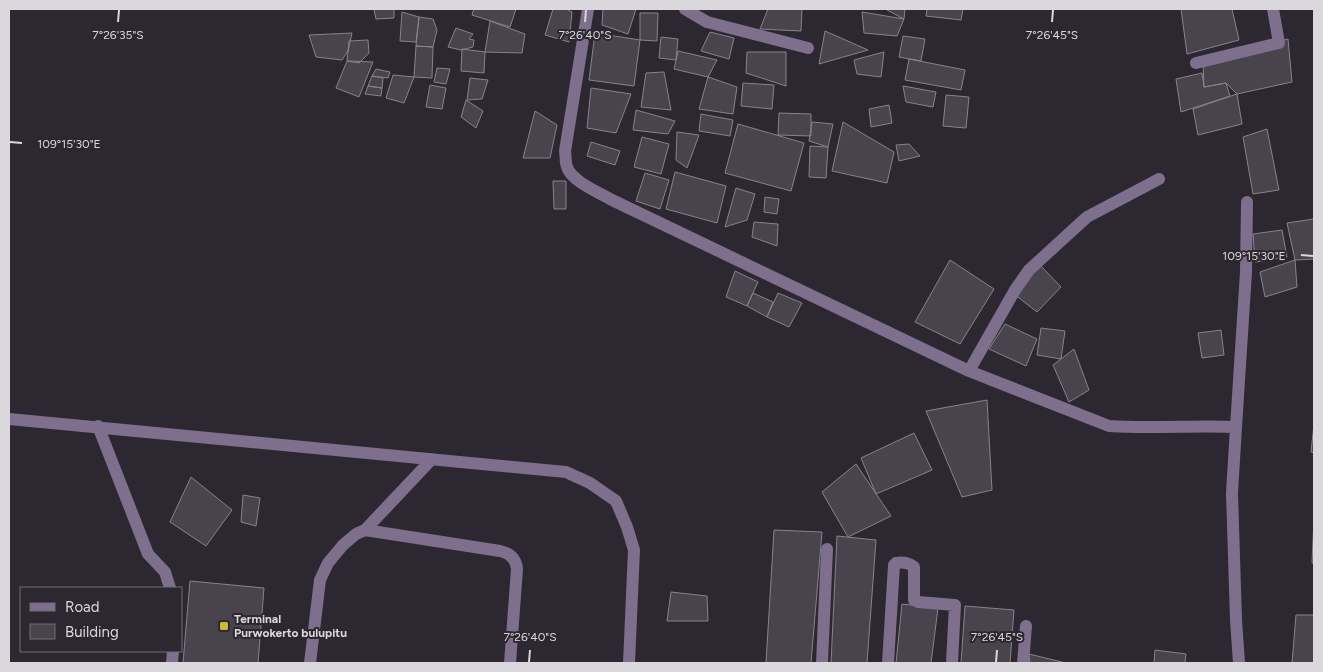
<svg xmlns="http://www.w3.org/2000/svg" width="1323" height="672" font-family="Figtree,sans-serif">
<style>
.building{fill:#48434d;stroke:#88828d}
.lines{fill:none;stroke-linecap:round;stroke-linejoin:round}
.minor{stroke:#7e6f8c;stroke-width:12}
.ticks{fill:none;stroke:#dad7dd;stroke-width:2}
.poi-dot{fill:#cfb837;stroke:#2c2730;stroke-width:2}
.labels{text-anchor:middle;dominant-baseline:central;stroke-width:4;stroke-linejoin:round;paint-order:stroke}
.poi-label{font-size:12px;font-weight:bold;fill:#dad7dd;stroke:#2c2730;text-anchor:start}
.ticks-label{font-size:12px;text-anchor:middle;fill:#dad7dd;stroke:#2c2730;stroke-width:4;stroke-linejoin:round;paint-order:stroke}
</style>
<rect width="100%" height="100%" fill="#2c2730"/>
<path class="building" d="M374 9H394V18L376 19Z
M474 9H516L510 27 472 15Z
M553 9H566L572 12 569 42 545 35Z
M603 9H636L628 34 602 25Z
M768 9H802L801 31 760 29Z
M887 9H905L904 19 887 10Z
M927 9H963L961 20 926 16Z
M1181 9H1232L1239 40 1187 54Z
M402 12 419 17 416 42 400 41Z
M862 12 904 19 897 36 864 33Z
M640 13H658L657 41 640 40Z
M419 17 433 19 437 30 433 47 416 46Z
M490 21 525 34 522 53 485 52Z
M456 28 473 34 469 39 474 40 473 47 461 50 448 47Z
M825 31 868 50 819 64Z
M710 32 734 38 729 59 701 51Z
M352 33 348 51 342 60 316 57 309 35Z
M595 33 640 40 634 86 589 80Z
M903 36 925 39 921 61 899 57Z
M661 37 678 39 676 60 659 58Z
M1288 39 1292 82 1237 94 1226 83 1204 87 1203 62Z
M368 40 369 53 359 63 347 61 349 41Z
M416 46 433 47 432 78 414 77Z
M462 49 485 52 484 73 461 71Z
M678 51 717 60 708 77 674 69Z
M747 52H786V86L746 73Z
M884 52 881 77 857 74 854 60Z
M909 59 965 70 961 90 905 80Z
M347 61 373 62 359 97 336 88Z
M437 68 450 69 446 84 434 82Z
M376 69 390 72 388 78 372 76Z
M664 72 671 110 641 107 646 73Z
M1202 73 1204 87 1226 83 1230 96 1181 112 1176 79Z
M393 75 414 77 404 103 386 98Z
M372 76 383 78 382 88 368 86Z
M708 77 737 87 733 114 699 109Z
M470 78 488 80 482 99 467 100Z
M743 83 774 85 772 109 741 106Z
M430 85 446 88 442 109 426 107Z
M368 86 382 88 381 96 365 94Z
M903 86 936 92 933 107 906 102Z
M591 88 631 94 616 133 587 128Z
M1237 94 1242 124 1198 135 1193 109Z
M946 95 969 97 966 128 943 126Z
M466 100 483 111 476 128 461 117Z
M889 105 892 123 871 127 869 109Z
M636 110 675 121 668 134 633 130Z
M535 111 557 125 550 158H523Z
M779 113 811 114V136L778 135Z
M701 114 733 120 730 136 699 131Z
M812 122 833 124 828 147 809 141Z
M843 122 894 152 887 183 832 171Z
M738 124 804 143 791 191 725 173Z
M1267 129 1279 190 1253 194 1243 137Z
M677 132 699 135 687 168 676 160Z
M642 137 669 144 661 174 634 167Z
M591 142 620 151 615 165 587 156Z
M909 144 920 156 899 161 896 145Z
M810 146 828 147 826 178 809 177Z
M675 172 726 186 717 223 666 209Z
M645 173 669 180 660 209 636 201Z
M553 181H566V209H554Z
M736 188 755 194 747 220 725 227Z
M765 197 779 199 777 214 764 212Z
M1314 219V259L1295 260 1287 223Z
M754 222 778 224 777 246 752 237Z
M1282 230 1287 257 1255 262 1253 234Z
M950 260 994 289 960 344 915 322Z
M1295 260 1297 287 1265 297 1260 272Z
M1038 263 1061 287 1037 312 1014 294Z
M735 271 758 282 747 306 726 297Z
M753 293 773 302 767 317 747 306Z
M778 293 802 303 789 327 767 317Z
M1005 324 1037 339 1026 366 989 349Z
M1041 328 1065 331 1061 359 1037 355Z
M1221 330 1224 355 1202 358 1198 333Z
M1074 349 1089 390 1069 402 1053 365Z
M987 400 992 490 962 497 926 411Z
M1314 424V453L1311 452Z
M914 433 932 470 876 494 861 458Z
M856 464 891 516 848 537 822 492Z
M191 477 232 510 206 546 170 522Z
M243 495 260 498 256 526 241 522Z
M1314 519V563H1312Z
M774 530 822 532 811 663H766Z
M837 536 876 540 867 663H831Z
M190 581 264 588 258 663H183Z
M671 592 707 596 708 621H667Z
M902 604 938 608 931 663H896Z
M965 606 1014 610 1010 663H961Z
M1296 615H1314V663H1292Z
M1155 650 1186 654 1185 663H1154Z
M1029 654 1066 663H1030Z"/>
<g class="lines">
<path class="minor" d="M588 9 565 151C566 156 565 162 567 167 571 181 600 193 612 200L969 371 1109 426C1151 429 1193 425 1236 427L1232 493 1236 620 1239 663
M685 9 707 22 808 48
M1196 63 1279 43 1273 9
M969 371 1015 290 1029 270 1087 217 1159 179
M9 419 566 472 590 483 616 501 627 527 634 550 629 663
M98 426 148 554 165 572 170 588
M1236 427 1246 272 1247 202
M365 530 500 551C509 553 516 558 517 569L510 663
M172 663 173 651
M310 663 320 580 328 563 343 545 356 534 365 530 432 459
M822 663 827 549
M888 663 894 565 896 563C902 562 909 563 914 567V600L918 602 955 605 952 663
M1023 663 1026 626"/>
</g>
<path class="ticks" d="M118 22 119 10M585 22 586 10M1052 22 1053 10M10 142 22 143M1301 255 1313 256M529 662 530 650M996 662 997 650"/>
<rect class="poi-dot" x="219" y="621" width="10" height="10" rx="2.5"/>
<g class="labels">
<g class="poi-label">
<text x="234" y="619">Terminal<tspan x="234" dy="14">Purwokerto bulupitu</tspan></text>
</g>
</g>
<g class="ticks-label">
<text x="118" y="39">7°26'35"S</text>
<text x="585" y="39">7°26'40"S</text>
<text x="1052" y="39">7°26'45"S</text>
<text x="69" y="148">109°15'30"E</text>
<text x="1254" y="260">109°15'30"E</text>
<text x="530" y="641">7°26'40"S</text>
<text x="997" y="641">7°26'45"S</text>
</g>
<rect width="1323" height="672" fill="none" stroke="#dad7dd" stroke-width="20"/>
<rect x="20" y="587" width="162" height="65" fill="#2c2730" stroke="#726d75"/>
<rect x="30" y="603" width="25" height="8" fill="#7e6f8c" stroke="#726d75"/>
<text x="65" y="612" font-size="15" fill="#dad7dd">Road</text>
<rect x="30" y="624" width="25" height="15" fill="#48434d" stroke="#726d75"/>
<text x="65" y="637" font-size="15" fill="#dad7dd">Building</text>
</svg>
